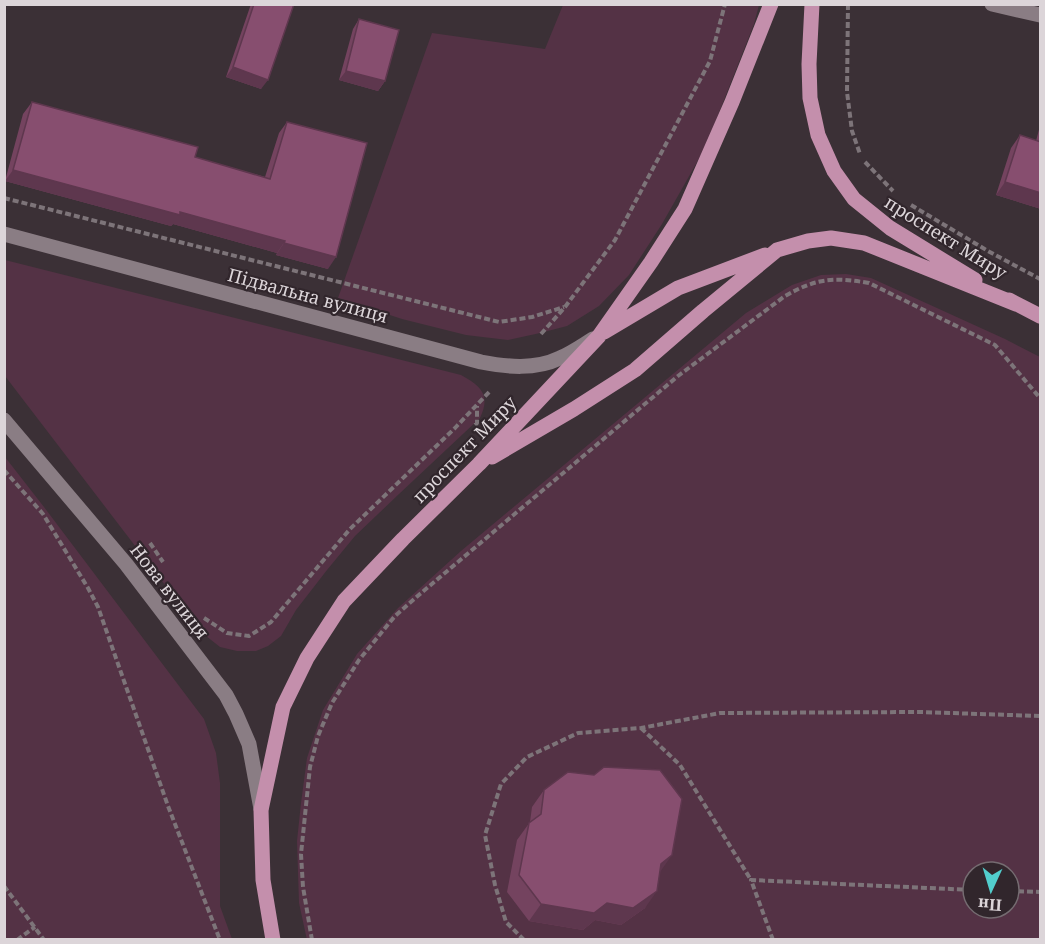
<svg xmlns="http://www.w3.org/2000/svg" width="1045" height="944" font-family="'Noto Serif',serif">
<style>
.green{fill:#543245;fill-rule:evenodd}
.lines{fill:none;stroke-linecap:round;stroke-linejoin:round}
.path{stroke:#7d7479;stroke-width:4;stroke-dasharray:6 3;stroke-linecap:butt}
.minor{stroke:#8a7d84;stroke-width:15}
.major{stroke:#c48fac;stroke-width:15}
.wall{fill:#74435f}
.shaded-wall{fill:#5e374e}
.building{fill:#874e6f;stroke:#5e374e;stroke-width:1.5}
.labels{text-anchor:middle;dominant-baseline:central;stroke-width:4.5;stroke-linejoin:round;paint-order:stroke}
.street-label{font-size:18px;fill:#dcd5d9;stroke:#31262c}
</style>
<rect width="100%" height="100%" fill="#3b3036"/>
<path class="green" d="M563 5H759L754 24 705 148 662 224 629 275 599 306 567 326 540 333 508 340 466 335 402 319 338 298 432 33 545 49Z
M5 260 461 375C481 386 491 395 480 418L399 494 355 536 327 570 296 610 281 636 268 646 256 651H237L220 647 201 632 5 376Z
M846 274 871 278 1005 339 1040 357V939L307 940 299 903 297 841 301 803 307 758 323 710 357 654 398 608 461 551 746 313 792 285 821 275ZM973 872H1009V908H973Z
M5 457 44 507 204 719 216 753 220 783V906L232 939H5Z"/>
<g class="lines">
<path class="path" d="M848 4 847 92 852 131 860 154
M865 162 893 191
M4 198 499 322 532 317 564 307
M911 205 988 251 1040 279
M541 334 565 307 615 240 710 61 725 4
M475 425 477 423V406
M4 470 43 514 88 588 98 607 168 806 220 940
M150 543 163 562
M204 618 227 633 249 636 271 622 350 529 455 428 490 391
M641 728 680 765 751 880
M4 886 44 940
M1009 891 1040 892
M17 940 35 927
M312 940 303 887 301 854 310 767 318 736 332 703 359 660 395 616 420 594 678 376 785 296C817 278 833 277 869 283L995 345 1040 398
M524 940 506 922 495 885 485 835 501 784 527 757 578 733 641 728 720 713 920 712 1040 716
M773 940 751 880 973 890"/>
<path class="minor" d="M992 4 1040 15
M4 234 481 362C507 367 535 370 560 358 572 353 583 345 593 339
M4 420 126 564 226 695 236 714 249 744 261 809"/>
<path class="major" d="M812 4 809 64 810 98 818 135 834 171 854 199 890 228 975 280
M1009 300 1040 316
M604 332 678 288 765 255
M492 457 574 409 635 370 703 311 777 250 808 241 831 238 864 243 1016 304
M273 940 263 880 261 810 283 707 307 658 344 601 403 539 479 464 599 336 651 262 685 209 732 102 771 4"/>
</g>
<path class="wall" d="M251 4H294L261 89 226 77Z
M359 19 385 81 378 91 339 80 353 29Z
M32 102 195 157 265 177 279 133 287 122 328 269 276 255 277 253 173 224 171 226 5 181 23 114Z
M1041 122V209L996 195 1011 148 1020 135 1036 141Z
M544 790 660 872 645 908 621 925 595 920 583 930 529 921 507 892 517 840 530 822 532 807Z"/>
<path class="shaded-wall" d="M233 67 268 80 261 89 226 77Z
M346 71 385 81 378 91 339 80Z
M13 170 180 212 285 241 277 253 173 224 171 226 5 181Z
M1005 182 1041 193V209L996 195Z
M284 243 336 257 328 269 276 255Z
M672 855 660 872 649 880 661 864Z
M657 891 645 908 621 925 595 920 583 930 529 921 541 904 607 903Z"/>
<path class="building" d="M254 4H294L268 80 233 67Z
M359 19 399 30 385 81 346 71Z
M32 102 198 147 195 157 270 179 287 122 367 143 336 257 284 243 285 241 180 212V215L13 170Z
M1020 135 1041 142V193L1005 182Z
M604 767 660 770 682 799 672 855 661 864 657 891 633 908 607 903 594 913 541 904 519 875 529 823 541 814 544 790 568 772 594 775Z"/>
<g class="labels">
<g class="street-label">
<text transform="translate(946 237) rotate(32)">проспект Миру</text>
<text transform="translate(308 295) rotate(15)">Підвальна вулиця</text>
<text transform="translate(464 449) rotate(-46)">проспект Миру</text>
<text transform="translate(170 591) rotate(52)">Нова вулиця</text>
</g>
</g>
<rect width="1045" height="944" fill="none" stroke="#dcd5d9" stroke-width="12"/>
<g transform="translate(991 890) rotate(184)"><circle r="28" fill="#31262c" stroke="#756c71" stroke-width="1.5"/>
<path d="M0-4.5L10 22L0 15L-10 22Z" fill="#52cdcd"/>
<text y="-9" font-size="16" font-weight="bold" text-anchor="middle" fill="#dcd5d9">Пн</text>
</g>
</svg>
